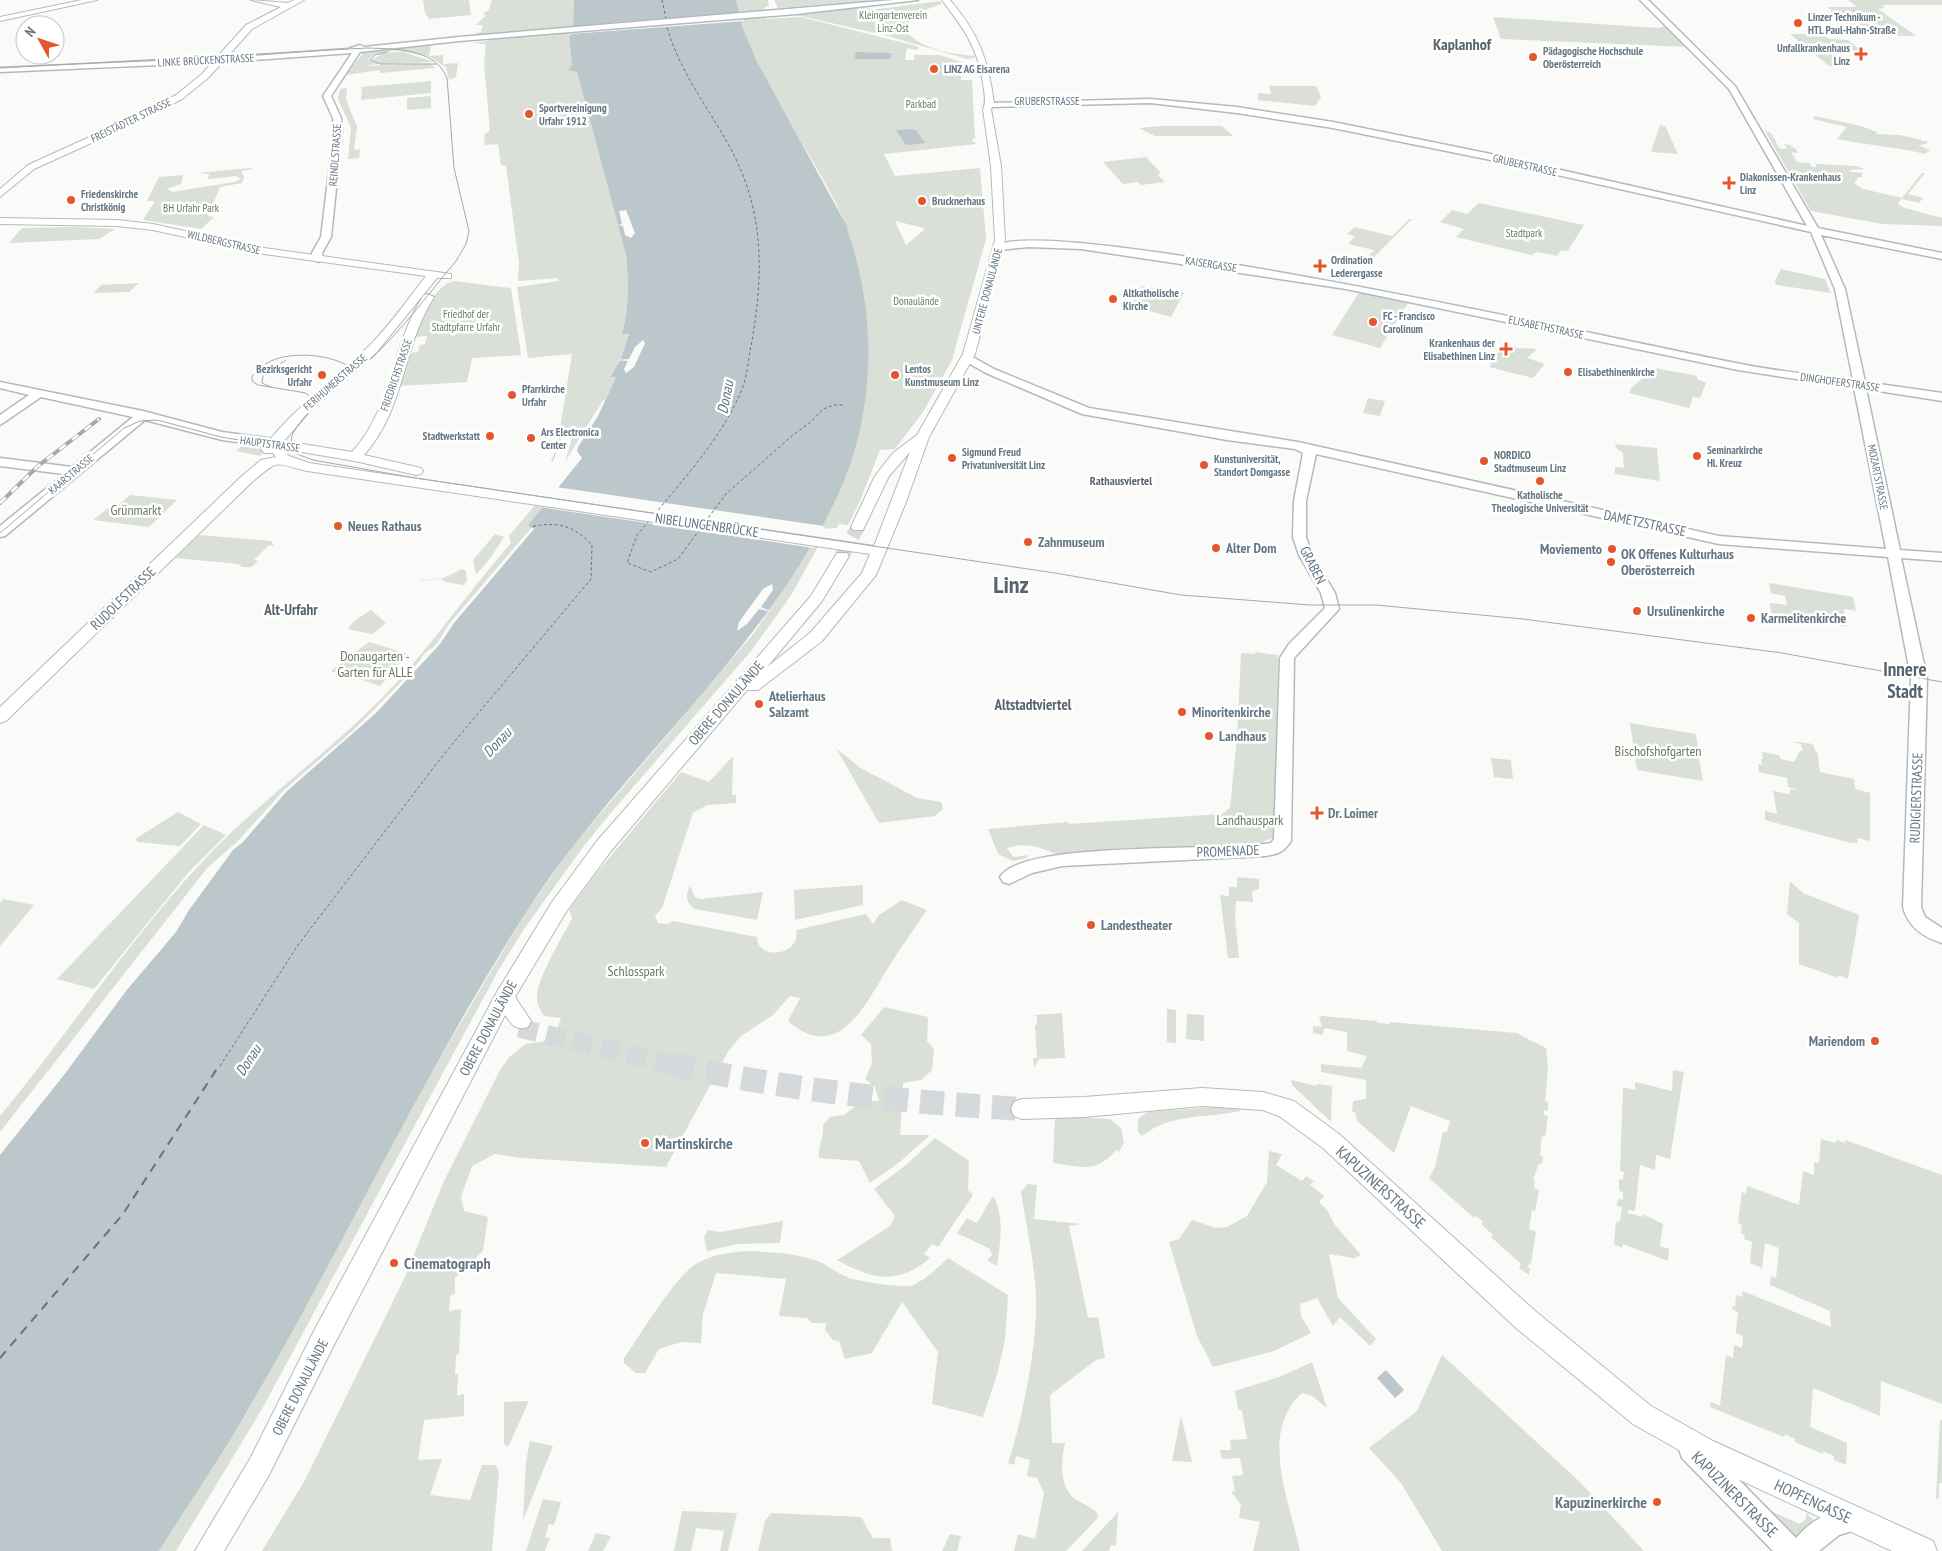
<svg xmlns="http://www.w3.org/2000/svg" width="1942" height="1551" font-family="'PT Sans Narrow',sans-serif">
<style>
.green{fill:#dadfd7;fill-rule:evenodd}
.water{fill:#bbc7cb}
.pier{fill:#fafaf8}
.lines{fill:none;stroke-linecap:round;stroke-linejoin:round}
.ferry-far1{stroke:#60757c;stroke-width:1;stroke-dasharray:3 2.5;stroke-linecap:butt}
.ferry{stroke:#60757c;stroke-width:2;stroke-dasharray:9 7;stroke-linecap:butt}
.primary-tunnel-far2{stroke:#d5d9db;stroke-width:14;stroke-dasharray:14 8;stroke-linecap:butt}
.primary-tunnel-far1{stroke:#d5d9db;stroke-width:19;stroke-dasharray:19 9;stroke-linecap:butt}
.primary-tunnel{stroke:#d5d9db;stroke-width:24;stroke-dasharray:24 12;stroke-linecap:butt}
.secondary-casing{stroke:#b3babf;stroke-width:3}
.primary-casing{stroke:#b5babe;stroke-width:2}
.secondary{fill:#fff;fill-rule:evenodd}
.primary{fill:#fff;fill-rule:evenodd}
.tram{stroke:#a2aab0;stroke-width:1}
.rail-casing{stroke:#a2aab0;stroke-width:4}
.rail{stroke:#fff;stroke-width:2.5;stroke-dasharray:8;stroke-linecap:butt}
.poi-dot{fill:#e4572e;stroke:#fff;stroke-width:2}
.labels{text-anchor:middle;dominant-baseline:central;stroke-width:5;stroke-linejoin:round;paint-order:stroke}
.far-park-label{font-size:11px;fill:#687a64;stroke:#fff}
.far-poi-label{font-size:11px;font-weight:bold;fill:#657683;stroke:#fff;text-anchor:start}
.far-street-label{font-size:11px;fill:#657683;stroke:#fff}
.far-neighbourhood-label{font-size:12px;font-weight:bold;fill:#57646e;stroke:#fff}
.park-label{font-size:14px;fill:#687a64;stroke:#fff}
.street-label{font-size:14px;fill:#657683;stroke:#fff}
.poi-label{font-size:14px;font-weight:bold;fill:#657683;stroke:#fff;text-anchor:start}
.water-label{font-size:15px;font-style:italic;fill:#60757c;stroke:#fff}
.neighbourhood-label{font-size:15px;font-weight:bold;fill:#57646e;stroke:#fff}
.far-district-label{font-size:16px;font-weight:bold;fill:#57646e;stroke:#fff}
.near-poi-label{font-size:16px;font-weight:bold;fill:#657683;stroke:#fff;text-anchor:start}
.near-street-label{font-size:16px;fill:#657683;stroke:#fff}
.district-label{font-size:19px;font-weight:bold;fill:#57646e;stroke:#fff}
.town-label{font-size:24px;font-weight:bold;fill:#57646e;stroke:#fff}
</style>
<rect width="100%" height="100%" fill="#fafaf8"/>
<path class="green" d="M423 0H469L471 15 429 19 425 13Z
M492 0H574L573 27 574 32 569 38 572 65 569 70 577 72 626 255C629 281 629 308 622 334H629L621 359 610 376 616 377 605 400H603L565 462 573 435 562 436 553 462 551 461 557 447 572 354 528 358 517 287 558 281V278L518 281 519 263 506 166 501 165 498 144 485 145 484 135 490 130 484 64 486 44 472 43 489 41 488 34 476 35V33L481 32 483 25H476L486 15 483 14 489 10Z
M736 0H768L769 6 765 7 763 13 766 19 801 17 916 46 919 48 916 50 907 48 905 60H914V55H940L964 63V73L961 74V80H972L975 138 971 140 977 144 884 154 895 176 980 168 986 239 952 360 923 412 895 449 880 450 860 501 848 525 839 524 837 528 820 529C872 433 883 329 846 227 833 191 809 157 791 124 770 85 742 45 736 0ZM895 221 924 228 925 229 906 245Z
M774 0H869L870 1 778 8Z
M1848 0H1942V5H1882L1885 8 1878 9 1916 36 1860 35 1830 11H1832L1827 7H1857Z
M940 1 942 4C929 8 902 16 908 34 926 50 951 54 975 56L974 58 967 59 884 35 796 15 864 7 871 10Z
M1493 17 1658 28 1666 26 1687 47 1501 39Z
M1790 34H1821L1830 39 1848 40 1861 51H1821L1844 57H1837L1840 60H1835L1842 66H1829Z
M431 45 429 56 443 55V64L458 63 456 77 449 80 446 67 428 56 387 49Z
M381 50 397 51 375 54 368 60 379 64 364 66 425 64H431L435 68 380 73V70L346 75 364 52Z
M403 52 434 62 381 64 371 60 384 53Z
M431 81V93L361 100 362 87Z
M1269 86H1316L1321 97 1315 106 1258 100V93L1271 94Z
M347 88 346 99 357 127 354 150 360 149 359 158 348 159 351 128 338 99 340 89Z
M431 96V108L407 110V98Z
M1815 116 1861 126 1877 132 1876 134 1900 135 1922 140 1920 141H1928L1926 144 1919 145 1930 150 1925 154C1896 147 1867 145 1837 139L1847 127 1813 119Z
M1660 125 1665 126 1678 154 1651 152Z
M1161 126H1222L1233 136H1155L1139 128Z
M1765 131 1771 133 1780 149H1788L1784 144 1794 146 1789 147 1795 148 1798 153 1791 152 1797 162 1809 163 1812 167H1817L1815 164 1856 166 1865 169 1849 170 1851 172 1863 173 1861 176 1864 177H1859L1854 183 1863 189 1902 198 1922 173H1925L1908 194 1923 198 1919 203 1901 199 1898 204 1905 208 1942 218V226L1883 224 1811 211Z
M1146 157 1161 173 1157 174 1165 182 1141 185 1138 182 1123 184 1103 162Z
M250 168 253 169 241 171 244 177 242 183 220 187 208 216 214 217 201 229 143 220 155 201H147L159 177 183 175 181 184 167 189 173 192 234 182 241 179 236 176 208 179 209 174 198 173Z
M1479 203 1584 225 1568 251 1561 250 1557 256 1538 252 1531 255 1456 237 1464 229 1440 222 1452 210 1467 214Z
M1409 219H1412L1368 263 1363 262 1374 250 1348 244 1355 236 1347 234 1355 227 1392 236Z
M76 227 115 229 99 239 9 243 22 228Z
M1781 269 1825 279 1831 293 1776 285 1775 281Z
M454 281 511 288 521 355 472 358 467 382 399 386 409 353 418 352 420 345 425 344 427 336 414 337C420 321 435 284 454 281Z
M139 283 129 292 94 293 101 285Z
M1142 286 1184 293 1171 317 1131 306Z
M1363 293 1408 303 1380 348 1332 335 1358 294Z
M1503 343 1518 348 1537 349 1527 358 1545 364 1533 378 1489 367Z
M1655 368 1697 376V379L1706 383 1700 398 1693 397 1689 408 1629 393 1632 387Z
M1368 398 1385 401 1380 416 1363 413Z
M246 443 267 447 260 456 236 451Z
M1615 444 1657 448 1660 481 1615 474V467L1624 468 1623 453 1616 448Z
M130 495 177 500 149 527 93 520 108 508H115Z
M536 504 543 506 528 525 532 527 449 624 436 645 425 653 411 672 355 729 284 790 238 841 208 867 0 1132V1116C69 1033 128 941 202 862 257 803 323 757 380 700 428 651 466 594 511 543L509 536Z
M495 534 504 537 491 557 476 575 473 560Z
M199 535 271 541 274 545 268 546 254 560 259 561 251 567H242L239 564 175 558Z
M813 544 818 547 790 597 751 651 609 815 581 850 524 929 498 971 451 1058 262 1409 176 1551H159L249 1409 430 1075 524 915 572 847 755 632Z
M462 569 466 571 467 581 463 585 446 582 441 579 414 581 444 578Z
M1769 583 1853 597 1856 611 1844 609 1847 627 1771 613 1770 603 1787 605 1785 596 1771 593Z
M371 610 386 623 372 634 348 629 354 621Z
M369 642 405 653 408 656 407 660 402 661 380 686 347 675 343 677 331 671Z
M1255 652 1278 655 1276 833 1272 838 1260 843 1246 845 1058 855C1039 847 1026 842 1007 848L1013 857 1029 855 1027 858 1013 861 998 854 988 829 1068 822 1069 824 1222 814 1230 808 1237 737 1241 653 1255 654Z
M1630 723 1696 734 1699 754 1690 753 1691 757 1699 759 1703 781 1637 770Z
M1790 741 1813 744 1815 751H1817L1820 772 1854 779 1855 789 1870 793V841L1857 838 1858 843H1851L1765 820V811L1777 814 1773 791 1790 794V789L1802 791 1788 787 1787 778 1759 772 1758 764 1762 765 1761 759H1763L1762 752 1779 755 1781 759 1794 762 1800 751H1803L1801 744Z
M836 748 859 767 917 798 941 802 943 809 935 816 879 823Z
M733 756 732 795H736V803L707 805 693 813 662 908 655 916 658 923 667 924 673 921 757 937C757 962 802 955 796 930L866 914 873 924 879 915 902 900 927 910C913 930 899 950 886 971 864 1007 837 1064 788 1021L800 998 790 996 773 1015 741 1036 729 1050 666 1167 522 1158 495 1154 472 1166 461 1197 464 1211 488 1217 483 1251 455 1278V1294L450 1296 449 1311 461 1309 459 1354 456 1355 455 1374H458L457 1396 464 1394V1416L424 1420 418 1460 442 1459 430 1495 470 1500 482 1465H495L499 1472 492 1551H262L305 1480 405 1277 443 1183 499 1072 509 1057 526 1044 553 1040 561 1018 544 1016C540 1009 536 1003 537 994 540 973 562 938 572 918L569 910 594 876 681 772 709 782Z
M1491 758 1511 760 1513 779 1494 777Z
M178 812 201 824 180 846 138 842 135 839Z
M204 825 226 835 188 873 94 989 57 979Z
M1237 877 1259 879V889L1252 891 1253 902 1236 901 1235 918 1239 958H1228L1220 895 1229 896V887H1237Z
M1790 881 1803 893 1859 915 1848 979 1838 975V978L1799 964V923L1787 914Z
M863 885V905L795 920 794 890Z
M690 886 695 897 701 899 763 892 757 920 695 909C686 903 685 895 690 886Z
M3 899 34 905 0 946V903Z
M884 1007 928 1017 927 1041 934 1049 932 1070 921 1080 903 1083 900 1135H930L901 1161 870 1183 859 1161 819 1158C818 1145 824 1137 823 1125L830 1117 844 1115 862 1101H879L875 1087 865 1079 872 1064 871 1044 861 1035Z
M1167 1009 1176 1010V1043L1167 1042Z
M1062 1013 1065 1058 1039 1059 1034 1068 1033 1058H1037L1035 1025H1037V1017L1034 1015Z
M1187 1014 1204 1015V1041L1186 1039Z
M1322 1016 1377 1021V1023L1390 1024V1022L1516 1033 1546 1048 1548 1068 1545 1101 1548 1102V1111L1544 1110V1115L1548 1116 1545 1137 1542 1136 1540 1155 1543 1157 1542 1164 1539 1163 1533 1180 1535 1181 1534 1188 1539 1190 1535 1211 1532 1210 1529 1229 1536 1232 1531 1264 1529 1263 1528 1267 1530 1269 1529 1275 1519 1268 1521 1264 1491 1237 1493 1235 1481 1224 1483 1222 1476 1216 1473 1217 1429 1178 1435 1167 1443 1132H1447L1450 1121 1411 1106 1394 1153 1357 1121 1355 1112H1352L1353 1101 1366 1099V1080L1321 1072V1064L1361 1068 1367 1056 1347 1051V1032L1324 1028 1323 1035 1313 1033V1026L1322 1027 1319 1017Z
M1673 1070 1684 1072 1670 1159 1656 1155 1655 1170 1640 1165 1635 1211 1628 1210V1213L1643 1217V1214L1663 1224 1660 1246 1669 1249 1668 1261 1623 1244 1622 1248 1614 1244 1616 1222 1620 1221 1622 1207 1617 1206 1618 1199 1623 1200V1192L1619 1191V1179L1623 1180 1624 1172 1620 1171 1623 1087 1635 1090V1082L1672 1091Z
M1291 1080 1316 1086 1317 1084 1332 1086 1331 1122 1292 1085Z
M1215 1107 1239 1108 1240 1111C1205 1119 1173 1112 1142 1136L1138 1132V1119L1148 1112Z
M1055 1116 1110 1119 1121 1128 1124 1143 1119 1152 1116 1150C1095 1175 1082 1166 1053 1163Z
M935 1138 969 1161 968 1190 973 1195 938 1247 932 1244 924 1254 930 1258C898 1286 871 1279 837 1260L890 1226 895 1216 874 1189 906 1165Z
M1821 1139 1836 1143 1837 1140 1845 1143V1140L1942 1175V1404L1881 1381 1880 1416 1813 1388 1810 1427 1847 1443 1846 1465 1834 1460V1456L1823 1451V1454L1795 1442V1439L1785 1434 1784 1437 1710 1407 1711 1402 1720 1406 1726 1355 1733 1358 1734 1345 1742 1348 1743 1336 1736 1333 1738 1312 1732 1309V1306L1735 1307 1736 1295 1742 1297 1743 1291 1831 1327 1830 1311 1770 1285 1771 1276 1776 1278 1779 1248 1765 1243 1762 1268 1750 1263 1752 1242 1744 1239 1745 1235 1741 1233 1742 1225 1738 1223 1742 1192 1746 1194 1747 1186 1799 1205 1803 1171 1814 1175V1162L1819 1163Z
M1269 1151 1282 1154 1276 1165 1302 1181 1306 1176 1314 1181 1310 1185 1324 1196 1319 1202 1327 1210 1335 1225 1361 1255 1354 1258 1329 1254 1338 1298 1376 1339 1370 1346 1340 1317 1333 1326 1317 1298 1300 1304 1301 1316 1311 1333 1274 1351 1213 1367 1197 1336 1169 1242 1179 1239 1192 1220 1216 1228 1227 1227 1247 1216 1267 1182Z
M1027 1184 1037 1185 1034 1219 1082 1224 1069 1226 1088 1318 1098 1317 1105 1358 1096 1360 1050 1395 1052 1443H1065C1061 1460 1059 1487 1075 1499 1083 1504 1092 1507 1098 1514L1097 1519 1066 1551H1014L1018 1534 1035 1539 1044 1493 1037 1478 1027 1476 1030 1460 1016 1456 1014 1465 1008 1463C1023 1418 1038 1342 1036 1294 1034 1260 1026 1225 1021 1192Z
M993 1196C1005 1215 1000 1245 997 1266L987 1260 992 1255 990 1249 957 1233 967 1218 977 1223Z
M783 1221 780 1243 737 1244 707 1251 704 1237 708 1230 720 1232Z
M748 1251C772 1252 797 1253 820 1262 829 1266 837 1273 847 1277 855 1281 903 1288 911 1286 924 1281 939 1267 948 1258L1008 1295 1005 1340 997 1375 983 1417 932 1404 938 1352 902 1302 872 1353 845 1359 839 1341 833 1340 825 1330 826 1323H812L807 1318 779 1316 786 1279 716 1273 703 1314 701 1343 681 1342 659 1349 645 1373H636L624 1363V1358C642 1333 670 1284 693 1266 708 1255 730 1252 748 1251Z
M1442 1355 1581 1483 1644 1551H1442L1401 1483 1369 1448 1417 1411Z
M1312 1362 1327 1408 1312 1396 1302 1393C1258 1433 1290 1502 1300 1551H1253L1260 1522 1239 1518 1241 1504 1231 1492 1235 1491 1232 1476 1243 1475 1240 1458 1222 1459 1220 1450H1231L1230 1440 1247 1439 1242 1411 1238 1409 1235 1391 1282 1376Z
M529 1401 508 1447 504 1444V1402Z
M1181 1416 1192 1462 1172 1461Z
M1940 1419 1942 1420V1483H1939V1499L1936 1498Z
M530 1441 553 1446 523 1520 526 1462Z
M1731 1477 1747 1485C1753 1507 1781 1515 1800 1524L1806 1519V1513L1814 1520 1796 1538H1793Z
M543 1499 561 1502 554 1525 549 1524 545 1537 550 1538 545 1551H526Z
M682 1511 737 1513 728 1551H720L724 1531 696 1528 691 1551H674Z
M1118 1512 1116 1546 1111 1545 1109 1551H1082Z
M771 1513 861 1517 873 1538H890L892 1551H758L765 1521Z
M596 1533 611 1536 603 1551H588Z
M950 1534 961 1536 957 1551H942Z"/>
<path class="water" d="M574 0H736L742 26 757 62 848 228 847 229C878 316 876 415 836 499 760 659 617 769 523 917 423 1075 343 1246 249 1408 221 1457 189 1503 159 1551H0V1155L64 1075 126 991 176 932 189 910 233 850 243 842 286 792 376 713 440 644 454 623 534 529 528 525 582 458 577 451 578 447 598 416 616 377H610L621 359 629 334H622C629 308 629 281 626 255L577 72 568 70 572 65 569 37 574 32 573 27Z
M856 52 892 53 890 59H854Z
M910 129 916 130 925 143 906 145 896 130Z
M1386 1370 1404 1390 1395 1398 1377 1378Z"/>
<path class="pier" d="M741 14 744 21 570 34 572 30 570 27Z
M626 210 635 233 631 238 625 235 623 226 617 225 622 224 619 211Z
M643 340 645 343 634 367 626 373 624 369 628 361 617 360 629 359 635 347Z
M556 487 824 526 814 548 539 507Z
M772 584 773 590 761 607 772 612 759 609 747 624 737 631 739 622 763 589Z"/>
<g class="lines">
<path class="ferry-far1" d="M662 0 666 19
M655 514C686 476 720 439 740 394 747 379 748 361 751 346 763 280 765 218 735 157 712 111 679 74 666 23
M649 521 637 535 627 563 651 572 678 559 700 529
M705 522 726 494 794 434 811 422 823 409 834 405H845
M220 1066 298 945 444 754 591 579 592 545C573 525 557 521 530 527"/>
<path class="ferry" d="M0 1358 123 1214 220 1064"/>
<path class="primary-tunnel-far2" d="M842 556 858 527"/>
<path class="primary-tunnel-far1" d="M519 1028 677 1066"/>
<path class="primary-tunnel" d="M671 1064C787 1090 904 1102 1022 1109"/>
<defs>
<path id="secondary" d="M893 0H918L796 14 459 41 360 52 331 96 341 118 342 131 331 237 322 253 323 259 318 262 313 259 312 253 321 237 334 131 333 118 323 96 352 53 228 62 0 72V68L228 58 348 49 360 45 364 47 459 37Z
M1640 0H1648L1735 86 1818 228 1942 253V259L1821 235 1845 289 1865 382 1942 393V401L1866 389 1900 550 1942 553V561L1901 558 1927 678 1921 907 1925 917 1942 928V943C1923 937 1908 927 1903 907L1911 678 1888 557 1719 544 1316 454 1306 501V537L1312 555 1335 593 1339 609 1294 658 1291 841C1284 852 1278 854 1266 856L1062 866 1032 873 1009 884 1003 882 1000 877C1021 840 1224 852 1271 843L1274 839 1280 658 1289 644 1325 608 1321 593 1299 555 1293 537 1294 501 1303 453 1295 449 1227 440 1082 414 986 373 963 360V356H971L994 369 1089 408 1298 442 1719 536 1886 549 1854 388 1738 370 1346 289 1081 249 1029 247 999 250 994 247C1041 210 1641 345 1736 363 1774 371 1814 375 1853 380L1835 289 1811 232 1486 159 1333 128 1237 113 1150 103 991 107 987 105 991 103 1150 99 1237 107 1333 122 1486 153 1807 226 1729 89Z
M0 382 143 411 222 432 274 439 280 443 274 447 222 440 145 420 5 536 0 537V526L64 474 0 466V458L72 467 133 417 41 397 0 425V415L29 395 0 388Z
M1691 1437 1700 1440 1796 1538C1811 1520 1830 1511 1853 1506L1862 1510 1866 1519 1862 1528 1839 1535 1819 1551H1773L1682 1458 1679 1449 1682 1440Z"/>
<path id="primary" d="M82 0H97L0 21V17Z
M251 0 288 3 294 0H304L252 29 208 78 182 99 144 119 34 169 0 197V189L28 165 138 115 176 95 202 74 246 25 281 7Z
M942 0H950C979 34 988 59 994 103L991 109 1001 166 1005 240 975 354 929 437 906 502 876 575 822 641 758 690H747L611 851 566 912 515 997 531 1021 528 1027C516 1031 512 1025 505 1015L333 1347 269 1475 224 1551H195L251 1457 315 1329 497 992 552 902 597 841 811 596 837 553H847L849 556 822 601 767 667 810 633 862 573 870 554 307 471C274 463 280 458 252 482L6 721 0 723V707L242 476 261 460 276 457 273 453H264L262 450C291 410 332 382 367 348 389 327 407 300 426 276L257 253 153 230 117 226 0 224V218L117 220 153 224 257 247 451 274V278H437L376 353 310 411 284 441 352 452C393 408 391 344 424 295L428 294 434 297C402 347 405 410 364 455L421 468 423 471 421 474 416 475 355 461 284 449 289 456 309 463 874 546 910 452 889 476 863 530H853L851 527 875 476 893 453 917 435 963 354 995 240 991 166 983 109C987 101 984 92 983 83 977 46 964 29 942 0Z
M1202 1088 1263 1092 1294 1101 1339 1134 1534 1310 1651 1406 1713 1441 1933 1541 1937 1551H1892L1695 1459 1633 1424 1516 1328 1323 1148 1279 1116 1263 1110 1202 1106 1084 1117 1022 1119 1014 1116 1011 1109 1014 1102 1022 1099 1084 1097Z"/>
</defs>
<use href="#secondary" class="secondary-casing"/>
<use href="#primary" class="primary-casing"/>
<use href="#secondary" class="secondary"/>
<use href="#primary" class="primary"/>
<path class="tram" d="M387 52 375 55 370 60 380 64H436
M0 68 367 48C395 49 435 48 447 78L454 168 469 231 466 244 456 261C430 292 405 326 376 354 349 379 312 401 293 433 289 442 293 447 300 452
M271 387 262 383 263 376 286 360
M311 408 314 401 306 393 258 385 252 381V376C258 370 263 365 271 361 292 351 334 354 352 369L349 377
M0 533 124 428 140 421 157 420 221 437 275 446 313 460 409 477 1055 573 1181 595 1310 605H1376L1523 619 1782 653 1942 682"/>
<defs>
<path id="rail" d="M0 503 38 466 99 419"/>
</defs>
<use href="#rail" class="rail-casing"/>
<use href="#rail" class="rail"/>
</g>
<g class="poi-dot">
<circle cx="1798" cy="23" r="5"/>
<path d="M1858.5 46.5h5v5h5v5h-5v5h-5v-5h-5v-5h5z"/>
<circle cx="1533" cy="57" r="5"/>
<circle cx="934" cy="69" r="5"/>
<circle cx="529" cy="114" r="5"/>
<path d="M1726.5 175.5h5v5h5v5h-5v5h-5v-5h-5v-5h5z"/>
<circle cx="71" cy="200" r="5"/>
<circle cx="922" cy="201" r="5"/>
<path d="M1317.5 258.5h5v5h5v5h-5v5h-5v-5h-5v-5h5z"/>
<circle cx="1113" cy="299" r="5"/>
<circle cx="1373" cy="322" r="5"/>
<path d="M1503.5 341.5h5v5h5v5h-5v5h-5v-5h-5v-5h5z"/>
<circle cx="1568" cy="372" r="5"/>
<circle cx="322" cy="375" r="5"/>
<circle cx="895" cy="375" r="5"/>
<circle cx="512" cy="395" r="5"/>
<circle cx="490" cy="436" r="5"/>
<circle cx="531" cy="438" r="5"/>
<circle cx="1697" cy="456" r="5"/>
<circle cx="952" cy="458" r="5"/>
<circle cx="1484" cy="461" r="5"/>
<circle cx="1204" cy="465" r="5"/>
<circle cx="1540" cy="481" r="5"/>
<circle cx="338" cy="526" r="5"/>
<circle cx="1028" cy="542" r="5"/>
<circle cx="1216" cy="548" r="5"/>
<circle cx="1612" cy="549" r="5"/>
<circle cx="1611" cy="562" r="5"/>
<circle cx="1637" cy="611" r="5"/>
<circle cx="1751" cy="618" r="5"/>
<circle cx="759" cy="704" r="5"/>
<circle cx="1182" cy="712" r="5"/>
<circle cx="1209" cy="736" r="5"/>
<path d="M1314.5 805.5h5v5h5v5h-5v5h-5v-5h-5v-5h5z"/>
<circle cx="1091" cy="925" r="5"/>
<circle cx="1875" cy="1041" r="5"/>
<circle cx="645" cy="1143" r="5"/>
<circle cx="394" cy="1263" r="5"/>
<circle cx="1657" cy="1502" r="5"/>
</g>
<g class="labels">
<g class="far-park-label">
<text x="893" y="15">Kleingartenverein<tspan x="893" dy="13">Linz-Ost</tspan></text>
<text x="921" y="104">Parkbad</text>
<text x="191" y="208">BH Urfahr Park</text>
<text x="1524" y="233">Stadtpark</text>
<text x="916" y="301">Donaulände</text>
<text x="466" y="314">Friedhof der<tspan x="466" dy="13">Stadtpfarre Urfahr</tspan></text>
</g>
<g class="far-poi-label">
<text x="1808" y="17">Linzer Technikum -<tspan x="1808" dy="13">HTL Paul-Hahn-Straße</tspan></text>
<text x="1850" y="48" text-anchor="end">Unfallkrankenhaus<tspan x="1850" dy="13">Linz</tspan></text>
<text x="1543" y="51">Pädagogische Hochschule<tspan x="1543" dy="13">Oberösterreich</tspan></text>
<text x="944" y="69">LINZ AG Eisarena</text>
<text x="539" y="108">Sportvereinigung<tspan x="539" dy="13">Urfahr 1912</tspan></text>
<text x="1740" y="177">Diakonissen-Krankenhaus<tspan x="1740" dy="13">Linz</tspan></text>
<text x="81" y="194">Friedenskirche<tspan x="81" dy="13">Christkönig</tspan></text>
<text x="932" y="201">Brucknerhaus</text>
<text x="1331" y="260">Ordination<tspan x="1331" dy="13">Lederergasse</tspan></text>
<text x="1123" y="293">Altkatholische<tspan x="1123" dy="13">Kirche</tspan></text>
<text x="1383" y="316">FC - Francisco<tspan x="1383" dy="13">Carolinum</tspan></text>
<text x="1495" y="343" text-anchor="end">Krankenhaus der<tspan x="1495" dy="13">Elisabethinen Linz</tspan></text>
<text x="312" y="369" text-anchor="end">Bezirksgericht<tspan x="312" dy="13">Urfahr</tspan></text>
<text x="905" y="369">Lentos<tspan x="905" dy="13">Kunstmuseum Linz</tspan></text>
<text x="1578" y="372">Elisabethinenkirche</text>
<text x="522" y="389">Pfarrkirche<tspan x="522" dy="13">Urfahr</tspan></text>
<text x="541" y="432">Ars Electronica<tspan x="541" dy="13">Center</tspan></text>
<text x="480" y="436" text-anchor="end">Stadtwerkstatt</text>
<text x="1707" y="450">Seminarkirche<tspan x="1707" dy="13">Hl. Kreuz</tspan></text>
<text x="962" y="452">Sigmund Freud<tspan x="962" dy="13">Privatuniversität Linz</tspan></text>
<text x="1494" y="455">NORDICO<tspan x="1494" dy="13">Stadtmuseum Linz</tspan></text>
<text x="1214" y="459">Kunstuniversität,<tspan x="1214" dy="13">Standort Domgasse</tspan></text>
<text x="1540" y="495" text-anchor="middle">Katholische<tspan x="1540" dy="13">Theologische Universität</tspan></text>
</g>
<g class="far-street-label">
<text transform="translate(206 60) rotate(-3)">LINKE BRÜCKENSTRASSE</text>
<text x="1047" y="101">GRUBERSTRASSE</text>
<text transform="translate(131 120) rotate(-26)">FREISTÄDTER STRASSE</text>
<text transform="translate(335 155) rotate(-86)">REINDLSTRASSE</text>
<text transform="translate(1525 165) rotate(13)">GRUBERSTRASSE</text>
<text transform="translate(224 242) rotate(13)">WILDBERGSTRASSE</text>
<text transform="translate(1211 264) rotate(9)">KAISERGASSE</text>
<text transform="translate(987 291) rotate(-75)">UNTERE DONAULÄNDE</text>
<text transform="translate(1546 327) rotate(12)">ELISABETHSTRASSE</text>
<text transform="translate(396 375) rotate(-71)">FRIEDRICHSTRASSE</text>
<text transform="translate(335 382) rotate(-41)">FERIHUMERSTRASSE</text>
<text transform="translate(1840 382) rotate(8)">DINGHOFERSTRASSE</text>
<text transform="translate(270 444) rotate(8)">HAUPTSTRASSE</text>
<text transform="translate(71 474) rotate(-40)">KAARSTRASSE</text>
<text transform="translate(1878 477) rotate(79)">MOZARTSTRASSE</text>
</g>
<g class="far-neighbourhood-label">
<text x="1121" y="480">Rathausviertel</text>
</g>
<g class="park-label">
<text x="136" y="510">Grünmarkt</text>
<text x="375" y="656">Donaugarten -<tspan x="375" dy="16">Garten für ALLE</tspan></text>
<text x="1658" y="751">Bischofshofgarten</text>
<text x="1250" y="820">Landhauspark</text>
<text x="636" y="971">Schlosspark</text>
</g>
<g class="street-label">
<text transform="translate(1645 523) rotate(12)">DAMETZSTRASSE</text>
<text transform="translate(707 525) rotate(8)">NIBELUNGENBRÜCKE</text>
<text transform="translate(1313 565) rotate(63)">GRABEN</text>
<text transform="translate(123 598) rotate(-44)">RUDOLFSTRASSE</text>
<text transform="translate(726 703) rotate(-49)">OBERE DONAULÄNDE</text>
<text transform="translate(1916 798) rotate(-88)">RUDIGIERSTRASSE</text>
<text transform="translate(1228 851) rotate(-2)">PROMENADE</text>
<text transform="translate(488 1028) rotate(-62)">OBERE DONAULÄNDE</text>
<text transform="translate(300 1387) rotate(-63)">OBERE DONAULÄNDE</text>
</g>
<g class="poi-label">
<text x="348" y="526">Neues Rathaus</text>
<text x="1038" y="542">Zahnmuseum</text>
<text x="1226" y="548">Alter Dom</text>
<text x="1602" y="549" text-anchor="end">Moviemento</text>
<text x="1621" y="554">OK Offenes Kulturhaus<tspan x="1621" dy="16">Oberösterreich</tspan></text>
<text x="1647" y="611">Ursulinenkirche</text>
<text x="1761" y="618">Karmelitenkirche</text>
<text x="769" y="696">Atelierhaus<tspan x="769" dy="16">Salzamt</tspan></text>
<text x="1192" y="712">Minoritenkirche</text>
<text x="1219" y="736">Landhaus</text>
<text x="1328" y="813">Dr. Loimer</text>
<text x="1101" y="925">Landestheater</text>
<text x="1865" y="1041" text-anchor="end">Mariendom</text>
</g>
<g class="water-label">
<text transform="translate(725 397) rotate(-79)">Donau</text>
<text transform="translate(497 742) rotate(-47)">Donau</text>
<text transform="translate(248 1060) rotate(-57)">Donau</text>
</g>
<g class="neighbourhood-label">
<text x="291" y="609">Alt-Urfahr</text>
<text x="1033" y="704">Altstadtviertel</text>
</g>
<g class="far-district-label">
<text x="1462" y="44">Kaplanhof</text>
</g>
<g class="near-poi-label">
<text x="655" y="1143">Martinskirche</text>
<text x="404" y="1263">Cinematograph</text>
<text x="1647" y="1502" text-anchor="end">Kapuzinerkirche</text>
</g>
<g class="near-street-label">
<text transform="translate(1381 1187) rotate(42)">KAPUZINERSTRASSE</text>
<text transform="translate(1735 1494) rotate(45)">KAPUZINERSTRASSE</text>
<text transform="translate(1813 1501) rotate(25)">HOPFENGASSE</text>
</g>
<g class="district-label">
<text x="1905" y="669">Innere<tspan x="1905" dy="22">Stadt</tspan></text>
</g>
<g class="town-label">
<text x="1011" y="584">Linz</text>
</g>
</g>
<g transform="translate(40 40) rotate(310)"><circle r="24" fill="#ffffff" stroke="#c1c8cd"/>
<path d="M0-4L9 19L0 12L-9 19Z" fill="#e4572e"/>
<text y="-8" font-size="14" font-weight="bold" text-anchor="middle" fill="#657683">N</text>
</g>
</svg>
